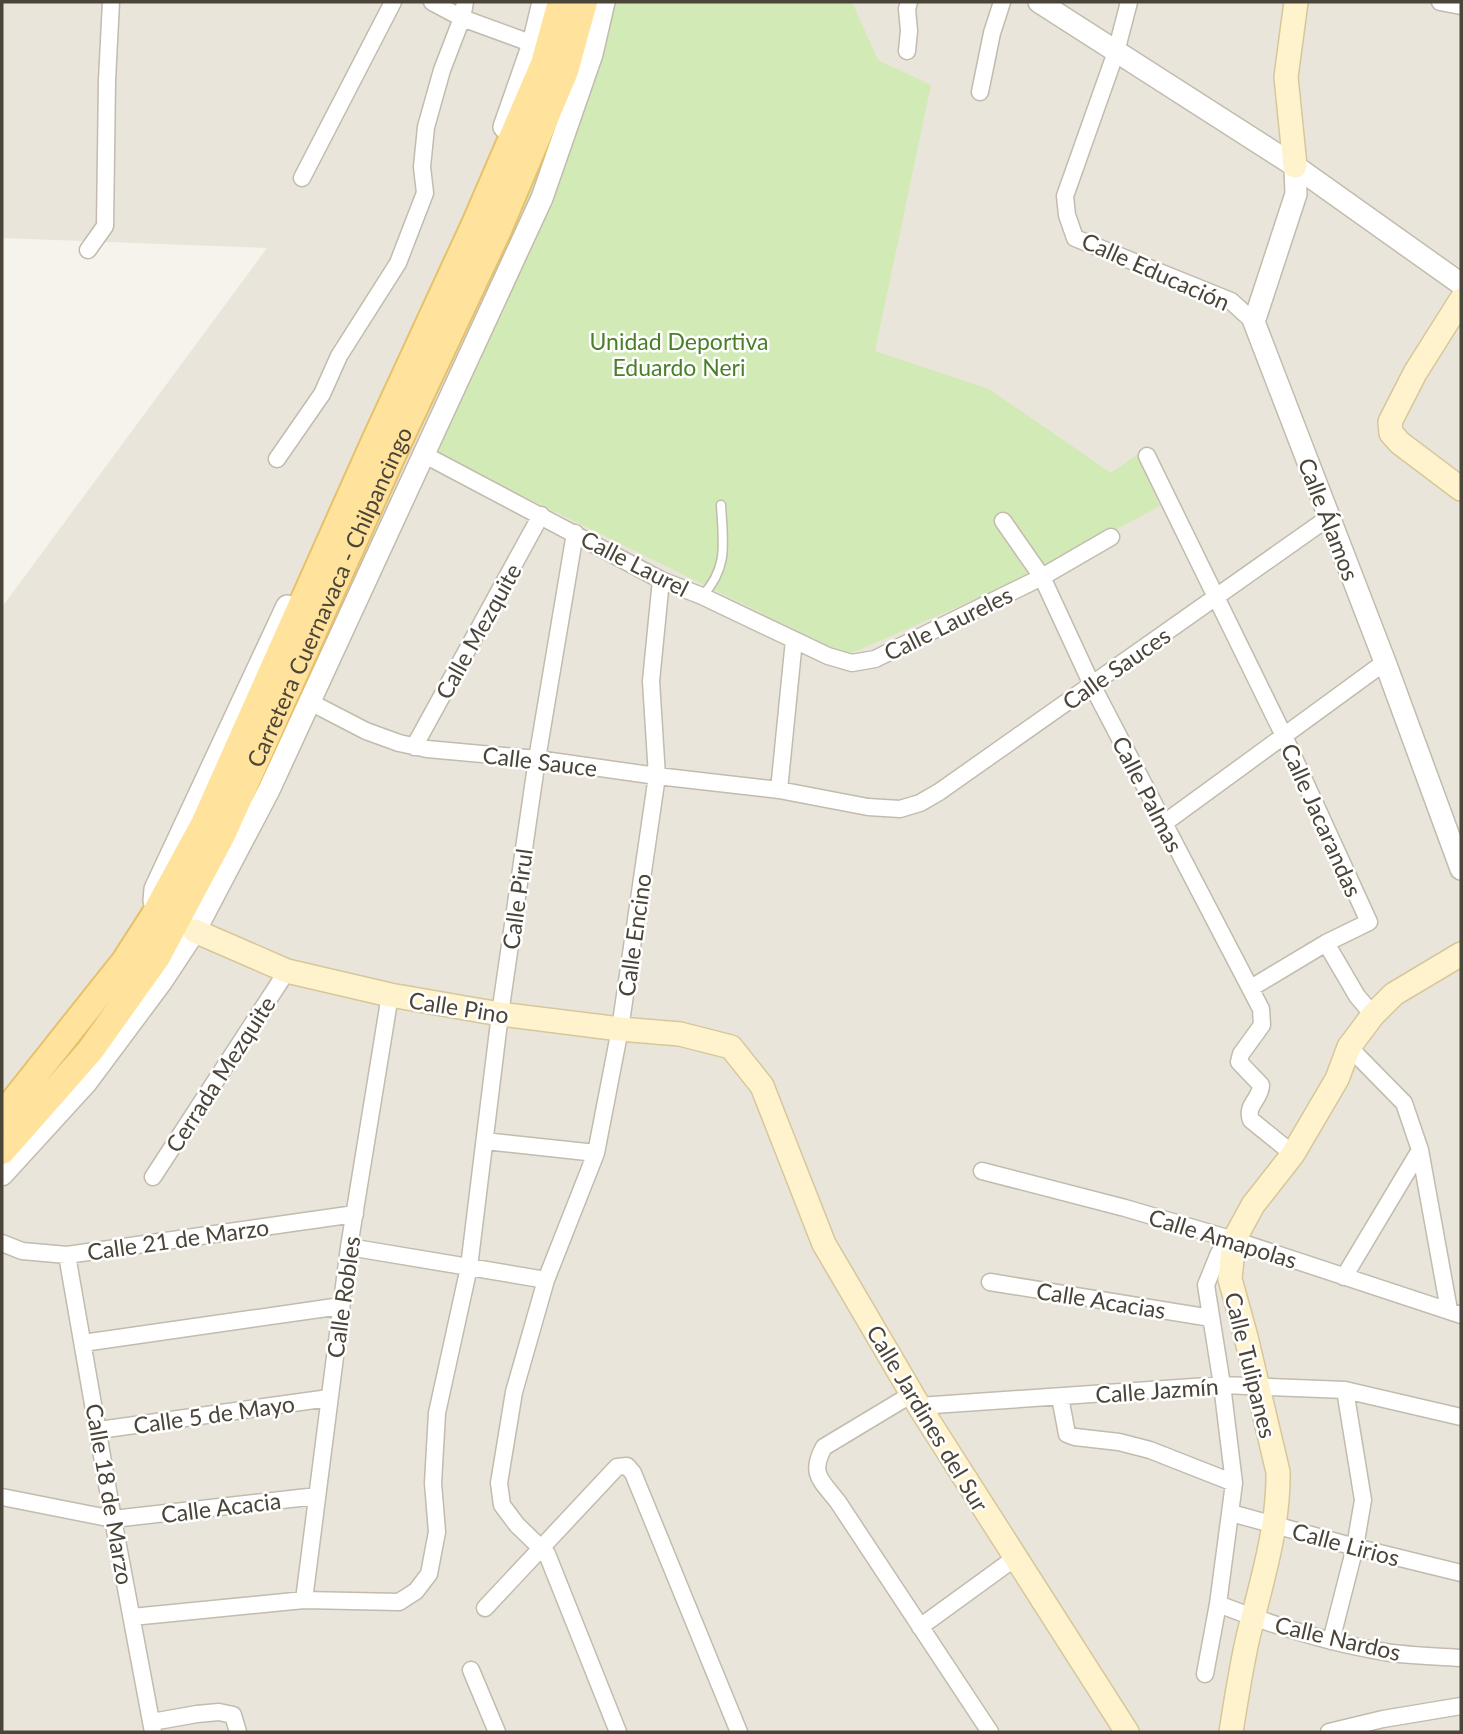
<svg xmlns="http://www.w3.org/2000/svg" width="1463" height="1734" font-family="Lato,sans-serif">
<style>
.residential{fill:#eae5da}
.green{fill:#d2eab5}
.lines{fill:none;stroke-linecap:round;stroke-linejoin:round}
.service-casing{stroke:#c2bbae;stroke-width:11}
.minor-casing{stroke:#c2bbae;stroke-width:19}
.tertiary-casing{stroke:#c2bbae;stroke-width:24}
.secondary-casing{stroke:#d6c79b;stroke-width:26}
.primary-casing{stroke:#e6c16a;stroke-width:30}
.service{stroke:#fff;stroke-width:8}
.minor{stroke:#fff;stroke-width:16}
.tertiary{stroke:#fff;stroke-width:21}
.secondary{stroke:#fff3cd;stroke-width:23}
.primary{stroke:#ffe39c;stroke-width:26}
.labels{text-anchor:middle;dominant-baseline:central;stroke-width:5;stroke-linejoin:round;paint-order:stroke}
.street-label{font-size:23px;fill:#4b4439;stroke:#fff}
.park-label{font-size:23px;fill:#4a7f2a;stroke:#fff}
</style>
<rect width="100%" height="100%" fill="#f6f3ec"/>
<path class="residential" d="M2 2H1461V1732H2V607L267 248 2 238Z"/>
<path class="green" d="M602 2H852L878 60 931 85 875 351 989 389 1111 473 1138 454 1160 506 1029 576 847 655 431 451Z"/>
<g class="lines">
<defs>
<path id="service" d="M702 596C729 568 723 542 721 505"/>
<path id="minor" d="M432 2 462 18 533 44
M1129 2 1116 52 1065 196 1067 215 1075 238 1231 301 1254 322
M1440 2 1461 6
M907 51 909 31 907 9 909 2
M980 92 992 33 1002 2
M302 178 393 2
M88 250 105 226 107 80 111 2
M423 454 661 580 702 596 828 656 852 663 875 659 1042 577 1111 537
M1147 456 1284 736 1369 922 1326 943 1251 988
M277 459 322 394 339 356 398 263 425 193 422 167 426 127 442 70 462 18 465 2
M1003 521 1042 577 1092 685 1261 1009 1262 1025 1241 1054 1239 1062 1261 1085C1261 1099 1245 1105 1251 1120L1293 1154
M310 702 366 731 399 743 427 749 537 759 657 776 779 790 868 807 900 809 920 803 939 792 1328 518
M414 747 541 515
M779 790 794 640
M1163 824 1385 662
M1326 943 1357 996 1373 1015
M1349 1047 1404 1103 1420 1150 1449 1310
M485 1141 596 1153
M982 1171 1125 1208 1234 1240 1461 1315
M153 1177 287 971
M2 1243 22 1251 67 1255 355 1214
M349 1247 546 1280
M67 1255 113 1519 153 1732
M1344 1277 1420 1150
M990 1282 1211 1318
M83 1343 341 1306
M912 1394 824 1447C809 1474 821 1480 838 1502L990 1732
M1060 1397 1067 1434 1075 1437 1119 1442 1150 1450 1234 1483
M919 1406 1222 1385 1345 1390 1461 1417
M99 1430 329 1398
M2 1497 113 1519 317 1496
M1231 1513 1355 1547 1461 1573
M304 1600 349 1247 390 995
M1218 1604C1272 1625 1328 1643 1385 1652 1410 1656 1436 1656 1461 1658
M485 1608 617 1467 627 1466 633 1473 739 1732
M132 1617 304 1600 399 1602 416 1591 429 1574 437 1532 433 1483 437 1413 469 1267 500 1014 537 759 575 533
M920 1627 1015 1558
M1331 1641 1355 1547 1363 1500 1345 1390
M471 1670 497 1732
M1205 1674 1218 1604 1234 1483 1222 1385 1206 1285 1219 1253 1234 1240
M152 1722 197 1714 219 1712 233 1715 238 1732
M618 1732 547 1554 517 1525 502 1505 499 1483 514 1392 546 1280 596 1153 620 1029 657 776 651 681 661 580
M1329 1732 1383 1719 1461 1706"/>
<path id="tertiary" d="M1039 2 1295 166 1461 284
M504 127 533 44 543 2
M1295 166 1296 194 1254 322 1385 662 1461 869
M154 901 155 889 287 606
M2 1175 86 1083 162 981 195 931 269 790 542 198 592 54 604 2"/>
<path id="secondary" d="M1295 166 1286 77 1296 2
M1461 300 1415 373 1390 422 1391 433 1400 443 1461 489
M195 931 287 971 390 995 500 1014 620 1029 680 1034 731 1047 762 1086 824 1244 919 1406 1127 1732
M1231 1732C1236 1700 1241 1668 1248 1637 1261 1584 1279 1527 1278 1472L1246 1337 1230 1279 1234 1240 1253 1205 1293 1154 1337 1079 1349 1047 1373 1015 1394 994 1461 954"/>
<g id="primary">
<path d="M2 1116 125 961 154 916 204 824 374 443 476 222 544 64 561 2"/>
<path id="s1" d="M2 1151 90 1051 157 957 222 835 395 449 498 230 565 71 584 2"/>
</g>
</defs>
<use href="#service" class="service-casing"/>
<use href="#minor" class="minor-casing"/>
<use href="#tertiary" class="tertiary-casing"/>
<use href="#secondary" class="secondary-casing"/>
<use href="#primary" class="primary-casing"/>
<use href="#service" class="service"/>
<use href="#minor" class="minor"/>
<use href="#tertiary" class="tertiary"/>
<use href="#secondary" class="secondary"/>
<use href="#primary" class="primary"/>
</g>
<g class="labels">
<g class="street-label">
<text transform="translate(1156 271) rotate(24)">Calle Educación</text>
<text transform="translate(1329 519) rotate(69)">Calle Álamos</text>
<text transform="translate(635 563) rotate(27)">Calle Laurel</text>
<text stroke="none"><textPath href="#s1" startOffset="648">Carretera Cuernavaca - Chilpancingo</textPath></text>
<text transform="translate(948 623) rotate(-26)">Calle Laureles</text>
<text transform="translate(478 631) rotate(-61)">Calle Mezquite</text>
<text transform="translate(1116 668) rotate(-35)">Calle Sauces</text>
<text transform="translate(540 761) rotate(7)">Calle Sauce</text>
<text transform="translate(1148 794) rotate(63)">Calle Palmas</text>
<text transform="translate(1322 820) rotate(66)">Calle Jacarandas</text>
<text transform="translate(517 899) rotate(-82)">Calle Pirul</text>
<text transform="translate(634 935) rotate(-82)">Calle Encino</text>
<text transform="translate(459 1007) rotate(9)">Calle Pino</text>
<text transform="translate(220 1074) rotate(-57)">Cerrada Mezquite</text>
<text transform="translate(1223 1238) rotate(17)">Calle Amapolas</text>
<text transform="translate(178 1239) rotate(-8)">Calle 21 de Marzo</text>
<text transform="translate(343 1297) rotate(-82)">Calle Robles</text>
<text transform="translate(1101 1300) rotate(9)">Calle Acacias</text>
<text transform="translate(1251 1365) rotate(76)">Calle Tulipanes</text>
<text transform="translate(1157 1390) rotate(-4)">Calle Jazmín</text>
<text transform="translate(214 1414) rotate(-8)">Calle 5 de Mayo</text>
<text transform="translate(928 1418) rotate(59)">Calle Jardines del Sur</text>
<text transform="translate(110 1494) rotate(80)">Calle 18 de Marzo</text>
<text transform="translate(221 1507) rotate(-7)">Calle Acacia</text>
<text transform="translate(1346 1544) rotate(15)">Calle Lirios</text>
<text transform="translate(1338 1638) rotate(13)">Calle Nardos</text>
</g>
<g class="park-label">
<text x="679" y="341">Unidad Deportiva<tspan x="679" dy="26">Eduardo Neri</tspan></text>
</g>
</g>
<rect width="1463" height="1734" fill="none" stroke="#4b4439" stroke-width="7"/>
</svg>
